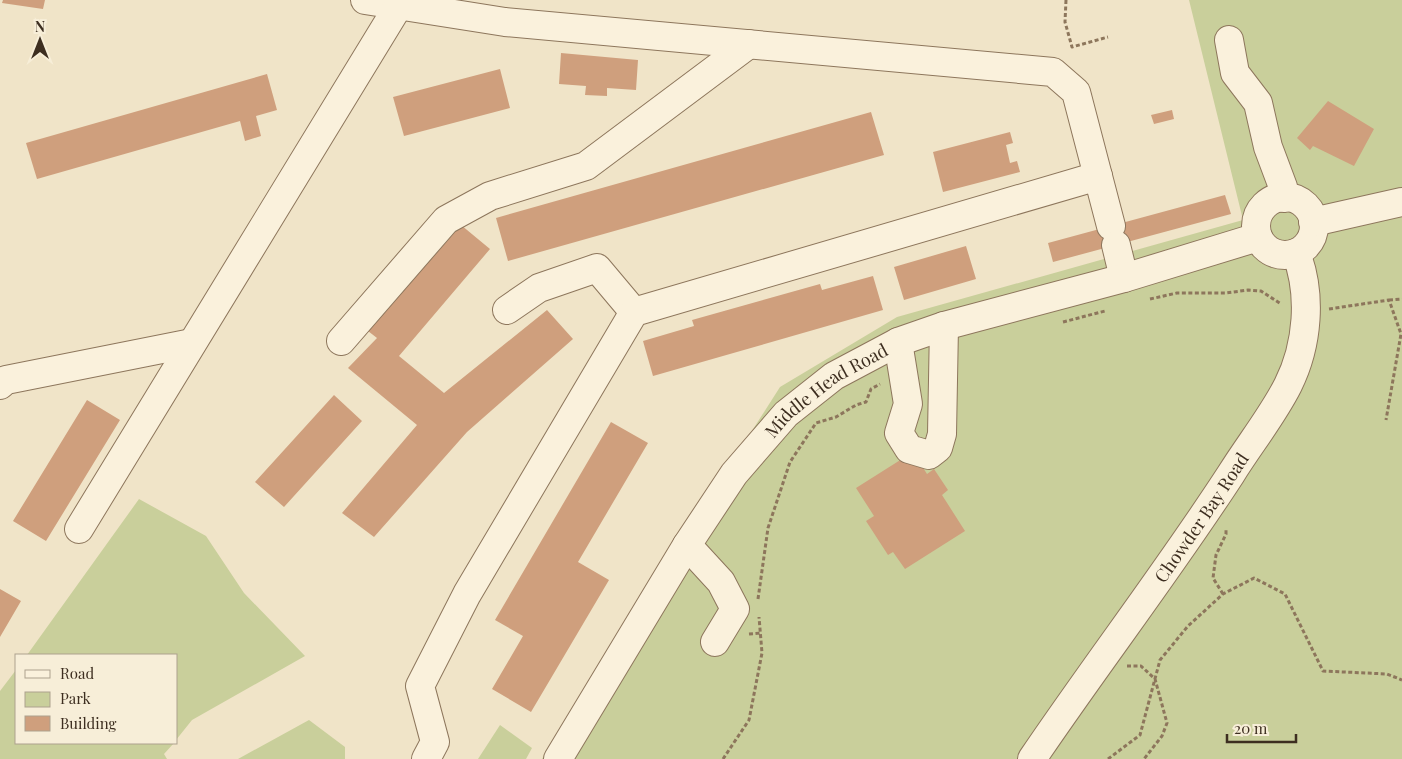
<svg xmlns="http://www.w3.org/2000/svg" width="1402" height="759" font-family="'Playfair Display',serif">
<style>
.green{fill:#c9cf9b}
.building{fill:#cf9f7d}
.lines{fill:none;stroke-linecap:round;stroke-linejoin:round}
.minor-casing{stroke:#8d765c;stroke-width:30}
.path{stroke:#8d765c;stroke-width:3;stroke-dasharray:4 2.5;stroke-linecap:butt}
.minor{stroke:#faf1dc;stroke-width:28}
.labels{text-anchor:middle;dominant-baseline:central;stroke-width:4;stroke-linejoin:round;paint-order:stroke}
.street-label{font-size:18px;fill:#3d2e20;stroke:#f7eed8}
</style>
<rect width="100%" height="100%" fill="#f0e4c8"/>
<path class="green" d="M1189 0H1402V759H542L780 387 897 317 1243 220Z
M139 499 206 536 244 593 305 656 192 720 176 740V655H27Z
M16 670V743H174L164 754 167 759H0V691Z
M309 720 345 747V759H238Z
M500 725 532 748 526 759H478Z"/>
<path class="building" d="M3 0H45L43 9 2 3Z
M561 53 638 60 636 90 607 88V96L585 95 586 86 559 84Z
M500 69 510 108 404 136 393 97Z
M267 74 277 110 256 116 261 136 245 141 240 121 37 179 26 143Z
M1328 101 1374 129 1354 166 1313 146 1310 150 1297 138Z
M1172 110 1174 119 1154 124 1151 115Z
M871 112 884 155 508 261 496 218Z
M1010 132 1013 143 1006 145 1010 163 1017 161 1020 172 943 192 933 152Z
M1225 195 1231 214 1053 262 1048 243Z
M461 225 490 249 399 356 444 393 547 310 573 339 467 432 374 537 342 513 417 425 348 368 377 338 368 331Z
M966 246 976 279 904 300 894 267Z
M873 276 883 310 653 376 643 341 694 326 692 320 820 284 822 290Z
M334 395 362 421 284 507 255 482Z
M87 400 120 420 46 541 13 521Z
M611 422 648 443 578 562 609 580 531 712 492 689 523 636 495 620Z
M913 452 927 474 934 469 948 490 942 495 965 531 905 569 893 552 888 555 866 521 874 516 856 488Z
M0 589 21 601 0 637Z"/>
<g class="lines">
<defs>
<g id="minor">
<path d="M365 0 505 22 1053 72 1076 92 1111 226"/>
<path d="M1229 40 1235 73 1258 103 1268 147 1283 187 1284 198"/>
<circle cx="1285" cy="226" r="29"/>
<path d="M1313 222 1402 202"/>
<path d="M1116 245 1124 278"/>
<path d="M507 310 539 288 597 268 634 312"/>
<path d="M341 341 446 220 490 196 586 166 749 44"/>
<path d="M898 342 908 404 899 433 909 449 929 455 938 448 942 434 944 326"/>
<path d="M0 385 6 380 192 343"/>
<path d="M79 529 399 5"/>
<path d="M687 545 721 582 735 609 715 642"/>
<path d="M426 759 435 742 420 686 467 594 634 312 1098 176"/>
<path id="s1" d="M558 759 687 545 734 474 786 414 834 376 898 342 944 326 1124 278 1258 237"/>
<path id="s2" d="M1032 759C1097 663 1168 571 1231 474 1249 445 1273 415 1288 385 1308 345 1312 294 1296 253"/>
</g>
</defs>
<use href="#minor" class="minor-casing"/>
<path class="path" d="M1066 0 1065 22 1072 47 1108 37
M1150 299 1177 293H1226L1248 290 1261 291 1281 304
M1389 300 1402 299
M1329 309 1389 300 1401 334 1386 420
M1063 322 1105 311
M1223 594 1213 578 1216 555 1226 534V528
M758 599 768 528 790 462 816 423 836 417 856 405 866 402 871 389 880 384
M749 634 761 633
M1127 666H1141L1155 679 1167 723 1162 736 1144 759
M723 759 749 720 762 653 759 617
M1108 759 1140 735 1160 660 1188 626 1223 594 1254 578 1285 594 1323 671 1387 674 1402 680"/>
<use href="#minor" class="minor"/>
</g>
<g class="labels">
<g class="street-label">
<text stroke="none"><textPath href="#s1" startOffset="461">Middle Head Road</textPath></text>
<text stroke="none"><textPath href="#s2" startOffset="295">Chowder Bay Road</textPath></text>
</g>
</g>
<rect x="15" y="654" width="162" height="90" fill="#f7eed8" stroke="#ada18e"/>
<rect x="25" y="670" width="25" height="8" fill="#faf1dc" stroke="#ada18e"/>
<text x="60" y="679" font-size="15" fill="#3d2e20">Road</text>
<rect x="25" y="692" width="25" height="15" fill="#c9cf9b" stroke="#ada18e"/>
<text x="60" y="704" font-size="15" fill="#3d2e20">Park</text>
<rect x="25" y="716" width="25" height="15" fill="#cf9f7d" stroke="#ada18e"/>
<text x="60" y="729" font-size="15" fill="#3d2e20">Building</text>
<g transform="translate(40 40)" stroke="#f7eed8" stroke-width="4" paint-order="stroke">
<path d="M0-4L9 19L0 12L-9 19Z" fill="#3d2e20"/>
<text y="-8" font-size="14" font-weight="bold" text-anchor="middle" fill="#3d2e20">N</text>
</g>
<path d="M1227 734v8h69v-8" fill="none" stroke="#3d2e20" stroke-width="2.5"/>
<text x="1234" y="734" font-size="15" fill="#3d2e20" stroke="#f7eed8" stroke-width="4" paint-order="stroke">20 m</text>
</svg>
